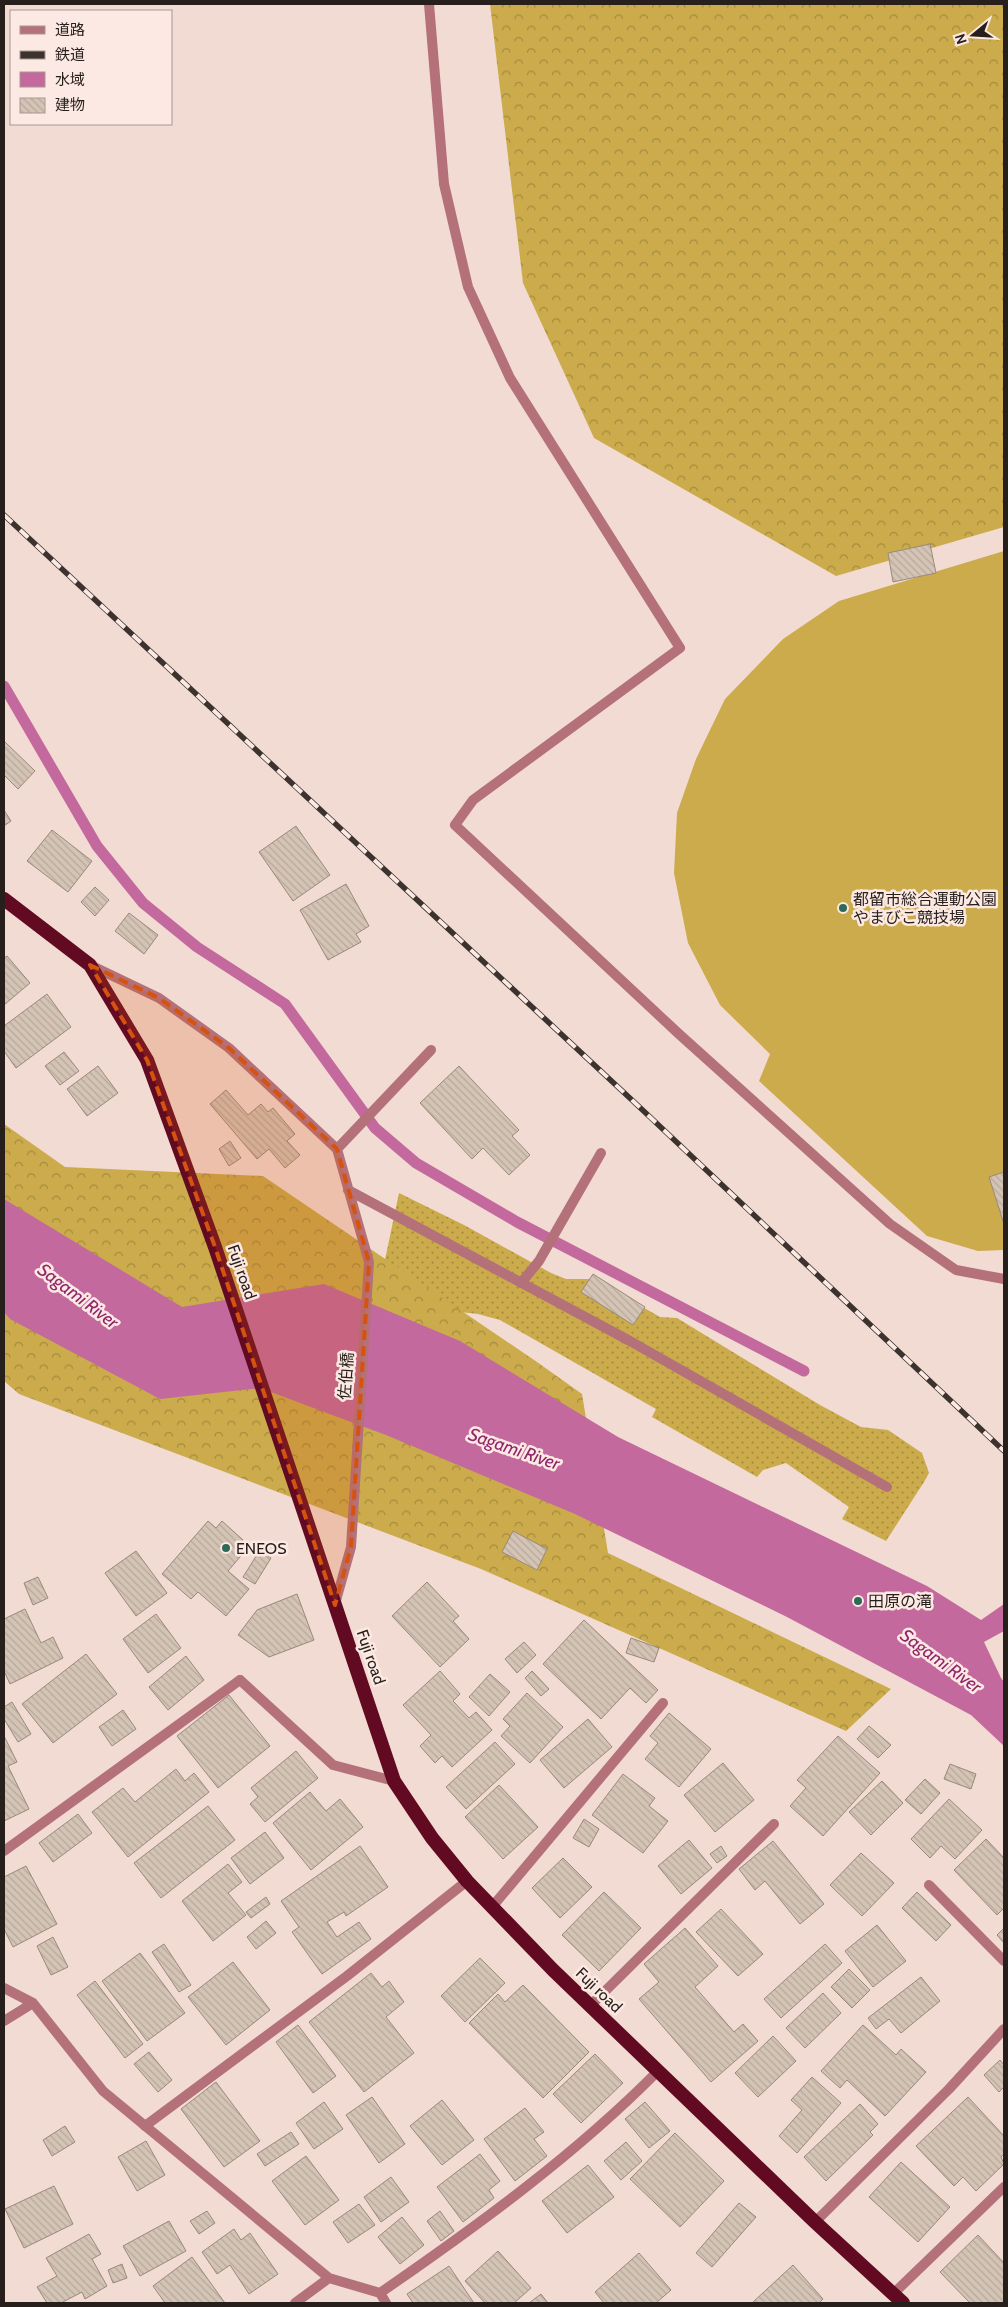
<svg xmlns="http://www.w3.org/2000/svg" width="1008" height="2307" font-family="Cabin,'Noto Sans JP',sans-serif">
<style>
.grass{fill:url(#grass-dots)}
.forest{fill:url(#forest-crowns)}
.garden{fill:#cbab4b}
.water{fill:#c3699d}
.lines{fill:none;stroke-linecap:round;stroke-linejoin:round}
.stream{stroke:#c3699d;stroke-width:11}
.building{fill:url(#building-back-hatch);stroke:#99897b}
.service{stroke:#b4717a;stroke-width:10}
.minor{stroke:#b4717a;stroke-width:10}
.trunk{stroke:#630a23;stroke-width:14}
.rail-casing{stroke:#3c332f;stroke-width:5.5}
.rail{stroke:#fce9e3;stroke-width:4;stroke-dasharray:11;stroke-linecap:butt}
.marked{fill:#d5530e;fill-opacity:0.2;stroke:#d5530e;stroke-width:4;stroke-dasharray:10 6;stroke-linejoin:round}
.poi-dot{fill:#2d6b58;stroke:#fce9e3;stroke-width:2}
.labels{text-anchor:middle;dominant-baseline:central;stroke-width:5;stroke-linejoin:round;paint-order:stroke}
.poi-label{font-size:16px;fill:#271f1c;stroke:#fce9e3;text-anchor:start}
.street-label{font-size:16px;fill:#271f1c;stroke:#fce9e3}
.water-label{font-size:18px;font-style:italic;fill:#90246a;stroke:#fce9e3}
</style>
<defs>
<pattern id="grass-dots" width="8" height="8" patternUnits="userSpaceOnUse" patternTransform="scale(1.25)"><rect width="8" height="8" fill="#cbab4b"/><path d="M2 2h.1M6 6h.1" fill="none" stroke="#a58b3e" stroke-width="1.8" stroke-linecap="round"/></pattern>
<pattern id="forest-crowns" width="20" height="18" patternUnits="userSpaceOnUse" patternTransform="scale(1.25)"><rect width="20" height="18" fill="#cbab4b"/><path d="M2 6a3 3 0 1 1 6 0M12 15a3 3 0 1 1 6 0" fill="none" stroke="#a58b3e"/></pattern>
<pattern id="building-back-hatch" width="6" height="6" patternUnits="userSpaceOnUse" patternTransform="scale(1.25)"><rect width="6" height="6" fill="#d4c4b5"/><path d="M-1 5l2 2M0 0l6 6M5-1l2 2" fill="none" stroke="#b6a89b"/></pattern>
</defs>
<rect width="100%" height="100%" fill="#f2dbd3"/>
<path class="grass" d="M399 1193 464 1225 551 1273 566 1279H590L608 1283 625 1297 660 1317 677 1318 820 1405 861 1427 888 1430 922 1453 929 1473 924 1482 886 1541 842 1519 849 1507 786 1463 763 1470 757 1477 652 1417 656 1409 500 1320 478 1314 451 1311 381 1279Z"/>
<path class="forest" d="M490 4H1004V527L836 576 594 438 523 283Z
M4 1124 65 1167 263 1176 537 1362 582 1394 608 1553 891 1689 846 1731 481 1569 19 1394 4 1381Z"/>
<path class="garden" d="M1004 551V1250L978 1251 927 1236 759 1081 770 1054 720 1005 688 943 674 873 677 813 696 759 725 699 783 639 839 601Z"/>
<path class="water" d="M4 1199 182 1307 324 1284 460 1341 618 1437 927 1586 981 1620 1004 1604V1631L984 1642 1001 1678 1004 1682V1746L971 1715 787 1617 575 1514 386 1435 260 1388 160 1399 10 1319 4 1312Z"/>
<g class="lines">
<path class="stream" d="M4 686 97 846 143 903 197 947 285 1004 375 1128 416 1163 517 1222 804 1371"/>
</g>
<path class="building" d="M930 544 936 573 893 582 888 553Z
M4 741 35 771 18 789 4 775Z
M4 810 11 821 4 826Z
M296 826 330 875 293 901 259 852Z
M52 830 92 861 68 892 27 861Z
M346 884 369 926 356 934 361 942 328 960 300 910Z
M95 887 109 900 95 916 81 902Z
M129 913 158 935 144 954 115 931Z
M7 956 30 983 4 1005V958Z
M47 994 71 1027 16 1068 4 1051V1026Z
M64 1052 79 1071 60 1085 45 1066Z
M98 1066 118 1093 87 1116 67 1089Z
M459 1066 519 1130 512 1136 530 1155 509 1175 483 1148 472 1159 420 1103Z
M226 1090 248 1115 261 1104 268 1112 273 1108 295 1134 287 1141 300 1155 285 1168 269 1149 257 1159 210 1104Z
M230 1141 241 1158 229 1166 219 1149Z
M1004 1172V1224L989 1177Z
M593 1274 645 1307 633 1325 581 1292Z
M208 1521 216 1528 222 1521 243 1540 239 1544 246 1550 228 1571 249 1589 226 1616 198 1592 191 1599 162 1574Z
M513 1531 547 1549 537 1570 502 1552Z
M260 1550 271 1558 255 1584 243 1577Z
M136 1551 167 1593 136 1616 105 1573Z
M38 1577 48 1598 33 1605 24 1583Z
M427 1582 459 1616 453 1621 469 1639 440 1667 392 1616Z
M297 1594 314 1640 269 1657 238 1635 257 1610Z
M25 1609 41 1643 53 1637 63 1658 10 1684 4 1671V1619Z
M156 1614 181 1648 148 1673 123 1639Z
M584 1620 658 1690 646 1703 630 1688 601 1719 543 1664Z
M631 1638 659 1648 654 1662 626 1653Z
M524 1642 536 1655 517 1673 505 1659Z
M86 1654 117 1694 53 1743 22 1704Z
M186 1656 204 1680 168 1710 149 1687Z
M440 1671 460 1694 453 1701 469 1718 476 1712 492 1730 452 1767 442 1756 435 1763 420 1746 431 1735 403 1705Z
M532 1671 549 1689 541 1696 525 1678Z
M490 1674 510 1692 489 1716 469 1697Z
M527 1693 563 1727 530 1763 501 1736 510 1726 503 1719Z
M229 1695 270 1746 218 1788 177 1736Z
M12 1702 31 1734 18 1742 4 1719V1707Z
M123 1710 136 1729 112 1746 99 1727Z
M669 1713 711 1749 679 1787 645 1759 658 1743 650 1736Z
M588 1719 612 1747 564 1788 540 1760Z
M869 1726 891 1745 878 1758 857 1739Z
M4 1736 17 1762 8 1766 29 1809 4 1821Z
M838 1736 880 1773 823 1836 790 1806 806 1788 797 1780Z
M495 1742 515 1764 466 1809 446 1787Z
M296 1751 318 1778 265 1822 250 1804 258 1797 251 1788Z
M723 1763 754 1800 715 1832 684 1795Z
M950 1764 976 1774 971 1789 944 1779Z
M176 1769 185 1781 194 1773 209 1792 128 1857 92 1812 123 1788 135 1802Z
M623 1774 655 1798 649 1806 668 1821 643 1853 592 1815Z
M925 1779 940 1793 921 1814 905 1800Z
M882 1781 903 1803 871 1835 849 1812Z
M499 1785 538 1827 503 1859 465 1817Z
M310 1792 326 1811 340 1799 363 1827 311 1870 273 1823Z
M949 1799 982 1830 955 1859 941 1846 930 1858 911 1839Z
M208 1806 235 1840 161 1898 134 1863Z
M78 1814 92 1833 53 1862 39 1843Z
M584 1819 599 1829 589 1847 573 1838Z
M265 1832 284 1858 250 1884 231 1858Z
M986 1839 1004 1858V1908L997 1915 954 1870Z
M689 1840 712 1868 681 1894 658 1866Z
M773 1841 824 1904 800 1924 765 1881 755 1890 739 1869Z
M360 1846 388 1887 346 1916 344 1912 327 1922 337 1937 359 1922 371 1939 322 1974 292 1932 299 1927 281 1901Z
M721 1846 727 1856 717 1863 710 1854Z
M861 1853 894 1883 862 1916 830 1885Z
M563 1858 592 1887 560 1918 532 1888Z
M228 1864 242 1882 228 1893 246 1915 213 1941 182 1901Z
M26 1866 57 1924 13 1947 4 1929V1877Z
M604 1892 641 1928 599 1971 562 1935Z
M917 1892 951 1925 936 1941 902 1908Z
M266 1897 270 1904 251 1918 246 1912Z
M721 1909 763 1954 738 1976 696 1932Z
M266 1921 276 1933 256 1949 247 1937Z
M877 1925 906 1961 873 1987 845 1951Z
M685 1928 718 1966 695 1987 734 2032 743 2024 758 2041 711 2082 639 1999 659 1982 644 1964Z
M1004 1928V1943L997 1935Z
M53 1937 68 1967 51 1975 37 1946Z
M164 1944 191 1985 179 1992 152 1952Z
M825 1944 842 1963 781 2018 764 1999Z
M140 1953 185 2013 147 2041 102 1981Z
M480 1958 505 1983 465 2022 441 1996Z
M233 1962 270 2010 226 2045 188 1997Z
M849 1969 870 1990 852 2008 831 1987Z
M371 1973 382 1987 389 1981 404 2002 386 2017 414 2053 364 2092 309 2022Z
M921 1977 940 2001 901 2033 889 2019 876 2029 868 2018Z
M95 1981 143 2044 125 2058 77 1995Z
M523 1985 589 2052 543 2098 469 2023 498 1994 505 2002Z
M823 1993 841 2013 805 2048 786 2028Z
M298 2025 336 2076 313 2093 276 2042Z
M863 2025 896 2055 901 2049 926 2072 885 2116 847 2080 840 2088 821 2071Z
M773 2036 796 2061 758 2097 735 2073Z
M149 2052 172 2080 158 2092 134 2064Z
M595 2054 623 2083 581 2123 553 2094Z
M1000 2060 1004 2065V2087L999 2092 984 2075Z
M812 2077 841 2103 797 2153 779 2136 802 2110 791 2100Z
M216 2082 260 2141 224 2167 181 2109Z
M372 2097 405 2144 379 2163 346 2115Z
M968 2097 1004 2136V2154L1001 2157 1004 2164 976 2191 963 2177 954 2186 916 2146Z
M442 2100 474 2140 442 2165 410 2126Z
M324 2102 343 2129 314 2149 296 2123Z
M645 2102 670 2131 649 2148 625 2119Z
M860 2104 878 2124 870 2132 873 2135 826 2181 804 2157Z
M525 2108 544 2132 534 2139 547 2156 515 2181 484 2139Z
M65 2126 75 2142 52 2156 43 2140Z
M291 2132 299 2144 265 2166 257 2154Z
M675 2133 724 2181 680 2227 630 2179Z
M146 2141 165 2175 137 2191 118 2157Z
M626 2142 642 2161 621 2180 604 2161Z
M480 2154 500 2181 489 2190 494 2198 463 2222 437 2187Z
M306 2156 339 2200 305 2225 272 2181Z
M901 2162 950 2207 918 2242 869 2197Z
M588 2165 614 2197 567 2233 542 2201Z
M391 2177 409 2202 381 2222 364 2197Z
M54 2186 73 2224 24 2248 5 2209Z
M739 2203 756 2217 712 2267 696 2253Z
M359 2204 375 2225 348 2243 333 2222Z
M207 2211 215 2223 199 2234 190 2221Z
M440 2211 454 2231 441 2241 427 2221Z
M402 2217 424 2245 400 2264 378 2237Z
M169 2221 186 2251 140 2276 123 2246Z
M234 2229 241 2240 250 2233 278 2274 249 2294 230 2265 217 2274 202 2252Z
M89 2234 101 2254 92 2259 107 2286 85 2299 82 2292 61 2303H47L37 2287 57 2276 46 2258Z
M978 2235 1004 2263V2303H970L940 2272Z
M498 2251 531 2288 514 2303H485L465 2281Z
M639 2253 671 2290 656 2303H604L595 2292Z
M192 2257 225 2303H165L153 2286Z
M122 2264 127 2278 113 2283 108 2270Z
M793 2265 823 2299 819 2303H752Z
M449 2266 474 2303H413L407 2294Z
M541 2294 548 2303H529Z"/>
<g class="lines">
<path class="service" d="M429 4 444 184 468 287 510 378 680 648 473 800 455 825 679 1034 890 1224 956 1270 1004 1279
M521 1283 539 1261 601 1153
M4 1851 240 1680
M929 1885 1004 1961
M492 1907 663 1703
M589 2007 774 1824
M145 2126 347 1976 467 1881
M815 2222 949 2089 1004 2029
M380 2293C477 2226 575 2155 659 2070
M893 2294 1004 2187"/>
<path class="minor" d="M90 965 159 998 229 1048 337 1149 369 1262 351 1547 335 1604
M337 1149 431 1050
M348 1190 630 1341 887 1487
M240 1680 333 1765 394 1781
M4 1988 33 2003 103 2091 329 2278 380 2293 386 2303
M4 2021 33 2003
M295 2303 329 2278"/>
<path class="trunk" d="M4 899 90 965 147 1060 215 1247 394 1781 432 1838 467 1881 553 1970 815 2222 903 2303"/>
<defs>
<path id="rail" d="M4 515 633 1101 1004 1451"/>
</defs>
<use href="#rail" class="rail-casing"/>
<use href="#rail" class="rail"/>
</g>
<path class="marked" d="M90 965 159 998 229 1048 337 1149 369 1262 351 1547 335 1605 215 1247 147 1060Z"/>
<g class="poi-dot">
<circle cx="843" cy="908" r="5"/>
<circle cx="226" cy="1548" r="5"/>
<circle cx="858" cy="1601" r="5"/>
</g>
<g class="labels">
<g class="poi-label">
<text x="853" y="899">都留市総合運動公園<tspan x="853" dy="18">やまびこ競技場</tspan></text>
<text x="236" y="1548">ENEOS</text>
<text x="868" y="1601">田原の滝</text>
</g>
<g class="street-label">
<text transform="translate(242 1272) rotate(71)">Fuji road</text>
<text transform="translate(346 1376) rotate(-86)">佐伯橋</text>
<text transform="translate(371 1657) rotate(71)">Fuji road</text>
<text transform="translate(599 1990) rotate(44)">Fuji road</text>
</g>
<g class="water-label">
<text transform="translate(78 1296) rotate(37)">Sagami River</text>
<text transform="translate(514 1449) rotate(19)">Sagami River</text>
<text transform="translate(941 1661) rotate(36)">Sagami River</text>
</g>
</g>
<rect width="1008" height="2307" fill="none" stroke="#271f1c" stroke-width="10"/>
<rect x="10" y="10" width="162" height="115" fill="#fce9e3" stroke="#a79893"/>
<rect x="20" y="26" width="25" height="8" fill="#b4717a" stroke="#a79893"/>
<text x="55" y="35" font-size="15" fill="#271f1c">道路</text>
<rect x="20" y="51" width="25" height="8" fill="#3c332f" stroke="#a79893"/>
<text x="55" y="60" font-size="15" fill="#271f1c">鉄道</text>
<rect x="20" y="72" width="25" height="15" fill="#c3699d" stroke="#a79893"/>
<text x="55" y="85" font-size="15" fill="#271f1c">水域</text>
<rect x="20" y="98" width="25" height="15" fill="url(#building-back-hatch)" stroke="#a79893"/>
<text x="55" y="110" font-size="15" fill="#271f1c">建物</text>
<g transform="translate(973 35) rotate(252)" stroke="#fce9e3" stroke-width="4" paint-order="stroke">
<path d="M0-4L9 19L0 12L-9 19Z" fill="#271f1c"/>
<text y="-8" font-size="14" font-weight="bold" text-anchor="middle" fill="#271f1c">N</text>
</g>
</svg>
